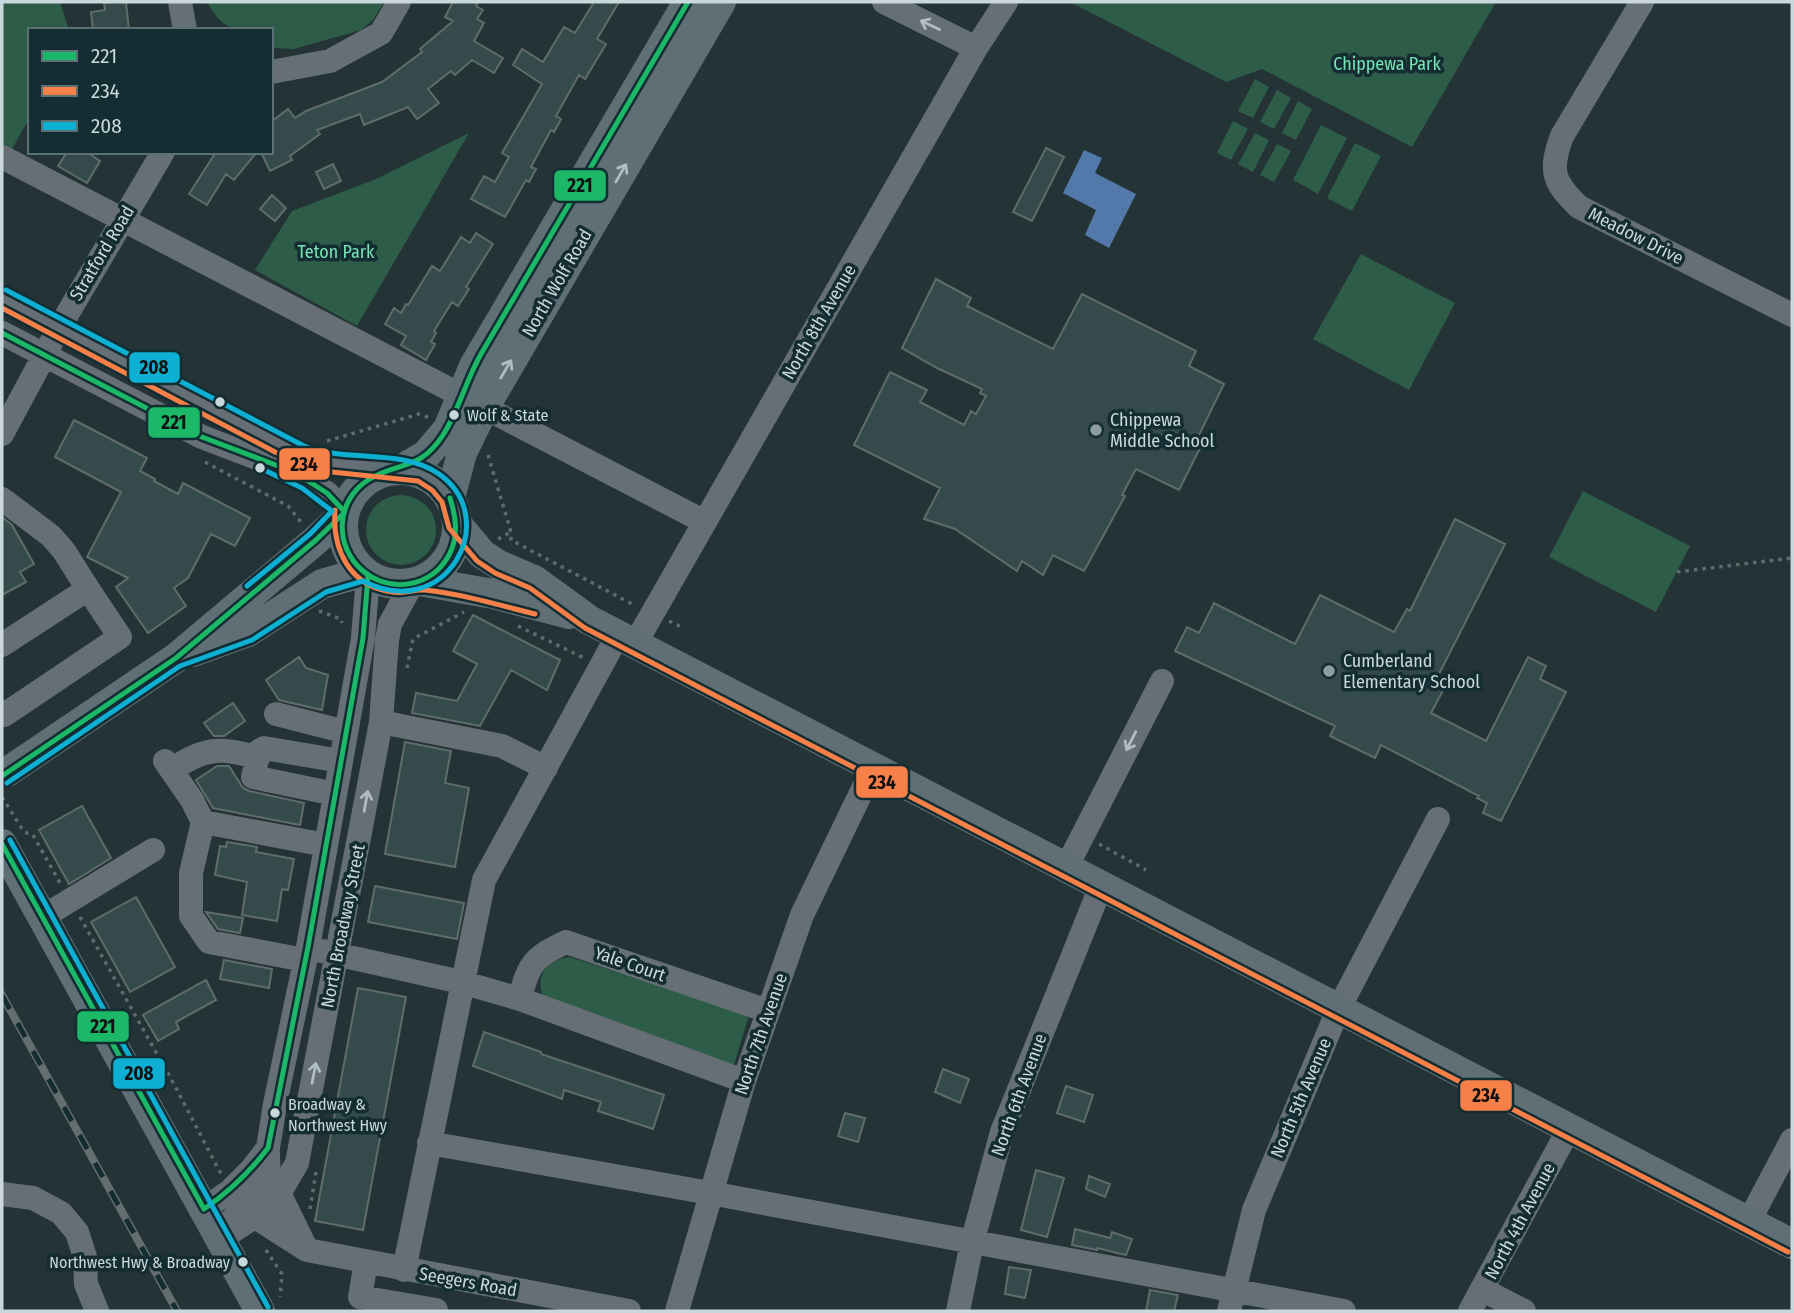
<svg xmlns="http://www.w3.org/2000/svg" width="1794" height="1313" font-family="'Fira Sans Condensed',sans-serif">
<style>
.green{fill:#2d5c48}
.water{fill:#5279a9}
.building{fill:#354b4b;stroke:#5f6c6c;stroke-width:2}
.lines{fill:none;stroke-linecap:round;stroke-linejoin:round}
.path{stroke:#606b6f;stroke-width:3.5;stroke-dasharray:3.5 5;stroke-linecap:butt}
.minor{stroke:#656f75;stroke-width:24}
.major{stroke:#606f76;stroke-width:30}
.rail-casing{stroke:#646e71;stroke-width:8}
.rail{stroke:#132d32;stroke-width:5;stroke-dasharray:16;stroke-linecap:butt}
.bus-1-casing{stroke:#132d32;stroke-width:10}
.bus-2-casing{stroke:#132d32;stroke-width:10}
.bus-3-casing{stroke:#132d32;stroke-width:10}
.bus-1{stroke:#1ab867;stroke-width:5}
.bus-2{stroke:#f78048;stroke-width:5}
.bus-3{stroke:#0dafd3;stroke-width:5}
.oneway{stroke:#b0bec2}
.oneway2{stroke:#afbec2}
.bus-dot{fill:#c9d8db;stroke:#132d32;stroke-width:2.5}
.poi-dot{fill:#8f9ea1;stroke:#132d32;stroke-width:2.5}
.labels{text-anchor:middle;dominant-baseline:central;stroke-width:7;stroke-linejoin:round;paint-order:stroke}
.bus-label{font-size:16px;fill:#c9d8db;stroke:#132d32;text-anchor:start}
.park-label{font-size:18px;fill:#76e4b3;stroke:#132d32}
.street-label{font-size:18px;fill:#c9d8db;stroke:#132d32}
.poi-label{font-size:18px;fill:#c9d8db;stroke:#132d32;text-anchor:start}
.line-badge{stroke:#132d32;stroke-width:2.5}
.pale-badge-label{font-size:19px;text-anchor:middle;font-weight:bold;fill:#111}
</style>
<rect width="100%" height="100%" fill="#243335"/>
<path class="green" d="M2 2H60L69 30H30V117L7 158 2 155Z
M207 2H384L373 20 361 30 294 49 271 48V30C237 30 225 34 207 2Z
M1070 2H1496L1412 147 1262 69 1226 82Z
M1255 79 1269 87 1253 118 1238 111Z
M1277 90 1291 98 1274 129 1260 122Z
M1298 101 1312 109 1296 140 1282 133Z
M1233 121 1248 129 1231 160 1217 153Z
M1321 125 1347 138 1318 194 1293 180Z
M469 133 357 326 255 270 292 211 376 179Z
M1255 133 1269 140 1253 172 1238 164Z
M1355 143 1381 156 1352 211 1327 198Z
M1277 144 1291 151 1274 182 1260 175Z
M1361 254 1455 303 1409 390 1313 339Z
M1583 491 1690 546 1656 612 1549 557Z
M366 530a35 35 0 1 1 70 0a35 35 0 1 1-70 0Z
M570 957 749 1015 734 1065 543 996C534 974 549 960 570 957Z"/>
<path class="water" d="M1084 150 1102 158 1095 173 1136 194 1109 248 1085 235 1096 210 1063 193Z"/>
<path class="building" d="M113 2H126L129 30H93L91 12 105 10 104 3Z
M453 2H478L476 6 483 10 477 19 484 23 474 41 503 58 494 73 472 60 455 75 451 71 428 89 439 103 417 119 408 107 364 125 360 114 317 130 320 134 290 156 292 160 270 171 261 152H271V122L288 109 295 118 306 111 382 82 422 52 420 49 453 21 445 17Z
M594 2H619L597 39 606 44 585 79 579 75 556 116 561 119 554 132 551 130 531 167 536 169 529 182 526 180 505 217 471 199 484 176 495 182 509 157 502 153 542 84 513 65 522 49 543 62 564 27 575 33Z
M1046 148 1064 157 1032 221 1013 212Z
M67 152H87L100 161 87 183 58 166Z
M216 152H257L234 180 226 174 207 205 189 194Z
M333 164 341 181 324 189 316 172Z
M272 195 286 208 275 221 260 209Z
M476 233 493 244 466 287 469 289 458 306 452 302 434 331 436 333 431 342 435 344 426 360 401 345 406 336 385 324 394 308 401 313 406 304 408 305 432 266 440 271 461 237 470 243Z
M936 279 971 298 967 306 1053 349 1082 294 1196 351 1189 366 1224 384 1197 439 1203 442 1179 490 1136 469 1122 495 1125 496 1084 571 1053 555 1043 575 1022 561 1017 571 955 529 924 519 940 488 854 445 890 372 927 390 920 402 964 425 971 411 976 414 986 396 980 393 982 389 937 368 902 348Z
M74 420 147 458 140 471 155 479 154 481 178 494 183 483 250 518 235 546 211 534 188 578 174 588 186 606 148 633 116 587 128 578 87 557 121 492 55 457Z
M2 517 12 525 34 564 20 572 26 582 2 595Z
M1455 519 1505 544 1438 676 1448 681 1431 713 1486 741 1528 657 1546 666 1540 679 1566 692 1501 821 1483 813 1487 803 1477 798 1479 796 1381 745 1375 758 1330 736 1335 726 1175 651 1187 627 1199 633 1214 603 1295 644 1320 595 1394 632 1407 609 1410 611Z
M473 615 560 660 547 690 511 670 480 726 412 713 416 693 457 701 477 664 453 651Z
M299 657 306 668 328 675 322 710 279 700 266 680Z
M233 703 245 721 224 736H214L204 723Z
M405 742 451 751 445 783 469 788 455 867 385 854Z
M217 766H229L243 788 249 791 304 803 300 825 213 808 196 780Z
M82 806 111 858 69 884 39 830Z
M227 842 257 847 256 852 294 859 288 890 282 889 277 921 242 915 247 882 215 875 220 846 226 847Z
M375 886 464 903 457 939 368 922Z
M136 897 175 967 130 992 91 922Z
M206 912 243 918 240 933 218 929Z
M224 960 272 969 269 988 220 979Z
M206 980 216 1000 176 1022 179 1029 158 1041 143 1015Z
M358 988 406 997 363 1230 315 1221Z
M484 1032 541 1052V1054L664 1095 653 1129 598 1111 601 1102 564 1090 562 1099 473 1066Z
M943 1069 969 1079 960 1103 935 1092Z
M1066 1086 1093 1095 1084 1122 1057 1113Z
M845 1113 865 1118 858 1142 838 1136Z
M1036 1170 1064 1178 1047 1237 1021 1230Z
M1089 1176 1110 1184 1105 1197 1086 1189Z
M1075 1229 1110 1238 1112 1232 1132 1239 1126 1255 1097 1248V1250L1072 1245Z
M1009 1267 1031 1270 1025 1298 1005 1294Z
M1150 1290 1178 1295 1174 1311H1146Z"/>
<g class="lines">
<path class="path" d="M327 441 419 414 430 418
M488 455 511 532V540L634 605
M205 462 288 506 301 522
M498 539 511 532
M1677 572 1792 558
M319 611 341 619 342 623
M669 621 684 628
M518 626 584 658
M407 668 413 639 464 612
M2 797 24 832 33 835 60 883
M1099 844 1146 870
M80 917 175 1086 221 1174
M310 1209 316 1172
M266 1250 282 1274 280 1297"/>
<path class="minor" d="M180 2 185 30
M884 2 976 48
M1642 2 1562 136C1549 171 1553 182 1579 207L1792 315
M271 72 330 61 381 33 399 2
M2 157 705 522
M2 298 278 444 324 462 391 469
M2 333 202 437 294 472 327 493 344 511
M2 434 59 328 163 152
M2 499 51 536 64 551 88 589
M635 644 976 48 1006 2
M2 645 88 589 120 637 4 715 2 712
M276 714 346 732
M381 722 502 746 546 768
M165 761 192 800 203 822 191 873V916L209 942 305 960
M172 770C202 748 222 746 258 758
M335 794 253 777 259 751 264 748 341 761
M203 822 326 845
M1066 868 1162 681
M41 918 153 850
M322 951 461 982 520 999 744 1081
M520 999C528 964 534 957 566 942L768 1011
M429 1143 710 1193 1344 1311
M279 1193 307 1250
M2 1194 33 1198 61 1213 77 1232 85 1257 86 1284 97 1311
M204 1209 230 1191 252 1169 268 1148 275 1104 308 947 363 638 368 576
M255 1217 307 1250 629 1311
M1749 1221 1792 1140
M226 1229C236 1210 263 1190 268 1171 269 1166 268 1159 268 1154
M220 1239 272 1206 297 1163 381 722 387 640 390 624 412 584
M366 1262 360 1297 436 1310
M404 1270 484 880 618 635
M1483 1290 1524 1311
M677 1311 744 1081 802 915 873 768
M958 1311 972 1243 1002 1132 1101 886
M1229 1311 1254 1210 1338 1010 1438 819
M1470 1311 1569 1129"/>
<path class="major" d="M402 469 426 455 448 429 474 366 688 2
M343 527a57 57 0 1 1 114 0a57 57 0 1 1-114 0Z
M450 498 462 453 484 408 721 2
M457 524 482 554 499 565 534 580 589 620 1792 1244
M420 581 493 594 569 614
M193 652 248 632 322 584 364 572
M7 772 176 658 316 540 343 514
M2 844 260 1311"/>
<defs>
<path id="rail" d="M2 995 177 1311"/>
</defs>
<use href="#rail" class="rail-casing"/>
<use href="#rail" class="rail"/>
<defs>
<path id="bus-1" d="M2 333 202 437 294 472 327 493 344 511
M450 498C456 517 459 536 449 555 432 587 391 594 363 571 334 547 335 501 368 480 398 461 419 472 443 435 459 410 466 380 481 354 550 237 619 119 688 2
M2 776 176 658 316 540 343 514
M2 844 204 1209
M204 1209C230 1191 249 1173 268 1148L308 947 363 638 368 576"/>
<path id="bus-2" d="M2 308 275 452 322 471 418 481 432 490 442 502 449 528 477 561 495 573 530 588 585 628 1788 1252
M335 510C332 550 350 587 393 592 404 594 414 589 425 590 462 594 499 605 535 614"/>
<path id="bus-3" d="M6 290 304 446C346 463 403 448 439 474 503 519 446 624 363 581L326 592 252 640 180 666 7 783
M247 586 310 534 332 511 302 488 260 468
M10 840 268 1307"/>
</defs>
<use href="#bus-1" class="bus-1-casing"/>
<use href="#bus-2" class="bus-2-casing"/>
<use href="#bus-3" class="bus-3-casing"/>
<use href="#bus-1" class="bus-1"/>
<use href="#bus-2" class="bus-2"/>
<use href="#bus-3" class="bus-3"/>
</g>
<defs><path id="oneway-shaft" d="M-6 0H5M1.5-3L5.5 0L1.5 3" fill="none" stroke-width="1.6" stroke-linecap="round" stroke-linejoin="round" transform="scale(1.75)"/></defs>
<g class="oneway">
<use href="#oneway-shaft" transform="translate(930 25) rotate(-154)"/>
<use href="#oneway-shaft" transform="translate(1131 741) rotate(117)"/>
<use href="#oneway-shaft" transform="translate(366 801) rotate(-80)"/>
<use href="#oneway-shaft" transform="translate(314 1073) rotate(-79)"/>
</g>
<g class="oneway2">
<use href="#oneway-shaft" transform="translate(621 173) rotate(-60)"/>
<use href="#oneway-shaft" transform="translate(506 369) rotate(-60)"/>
</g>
<g class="bus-dot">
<circle cx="220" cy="402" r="6"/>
<circle cx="454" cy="415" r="6"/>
<circle cx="260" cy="468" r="6"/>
<circle cx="275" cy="1113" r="6"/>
<circle cx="243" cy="1262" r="6"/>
</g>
<g class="poi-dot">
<circle cx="1096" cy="430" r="7"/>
<circle cx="1329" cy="671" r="7"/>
</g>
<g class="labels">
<g class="bus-label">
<text x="467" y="415">Wolf &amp; State</text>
<text x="288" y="1104">Broadway &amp;<tspan x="288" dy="21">Northwest Hwy</tspan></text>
<text x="230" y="1262" text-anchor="end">Northwest Hwy &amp; Broadway</text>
</g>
<g class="park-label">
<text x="1387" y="64">Chippewa Park</text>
<text x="336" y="252">Teton Park</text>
</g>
<g class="street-label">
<text transform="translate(1636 236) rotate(27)">Meadow Drive</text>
<text transform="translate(102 253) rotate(-59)">Stratford Road</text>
<text transform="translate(557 283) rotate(-60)">North Wolf Road</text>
<text transform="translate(819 322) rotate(-60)">North 8th Avenue</text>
<text transform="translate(343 926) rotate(-79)">North Broadway Street</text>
<text transform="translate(630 964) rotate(19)">Yale Court</text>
<text transform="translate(761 1034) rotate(-71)">North 7th Avenue</text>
<text transform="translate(1019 1095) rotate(-70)">North 6th Avenue</text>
<text transform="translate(1301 1098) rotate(-67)">North 5th Avenue</text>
<text transform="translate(1520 1221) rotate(-62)">North 4th Avenue</text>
<text transform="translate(468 1282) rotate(10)">Seegers Road</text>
</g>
<g class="poi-label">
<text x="1110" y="420">Chippewa<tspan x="1110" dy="21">Middle School</tspan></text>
<text x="1343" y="661">Cumberland<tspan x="1343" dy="21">Elementary School</tspan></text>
</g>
</g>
<g class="line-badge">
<rect x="553" y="169" width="54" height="33" rx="7" fill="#1ab867"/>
<rect x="128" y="351" width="53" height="33" rx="7" fill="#0dafd3"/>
<rect x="147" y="406" width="54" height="33" rx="7" fill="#1ab867"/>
<rect x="278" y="447" width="53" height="34" rx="7" fill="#f78048"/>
<rect x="855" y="765" width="54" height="34" rx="7" fill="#f78048"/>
<rect x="76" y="1010" width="54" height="33" rx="7" fill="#1ab867"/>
<rect x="112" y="1057" width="54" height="33" rx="7" fill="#0dafd3"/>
<rect x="1459" y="1079" width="54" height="33" rx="7" fill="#f78048"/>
</g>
<g class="pale-badge-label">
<text x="580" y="192">221</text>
<text x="154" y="374">208</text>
<text x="174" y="429">221</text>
<text x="304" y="471">234</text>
<text x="882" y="789">234</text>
<text x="103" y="1033">221</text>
<text x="139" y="1080">208</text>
<text x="1486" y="1102">234</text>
</g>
<rect width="1794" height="1313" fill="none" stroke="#c9d8db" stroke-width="7"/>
<rect x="28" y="28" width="245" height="126" fill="#132d32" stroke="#5c7176" stroke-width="2"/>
<rect x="42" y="51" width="35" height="10" fill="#1ab867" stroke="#5c7176" stroke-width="2"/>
<text x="91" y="63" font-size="21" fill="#c9d8db">221</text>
<rect x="42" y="86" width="35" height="10" fill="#f78048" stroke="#5c7176" stroke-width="2"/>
<text x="91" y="98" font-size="21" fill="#c9d8db">234</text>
<rect x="42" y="121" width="35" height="10" fill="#0dafd3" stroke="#5c7176" stroke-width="2"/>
<text x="91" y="133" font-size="21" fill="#c9d8db">208</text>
</svg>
